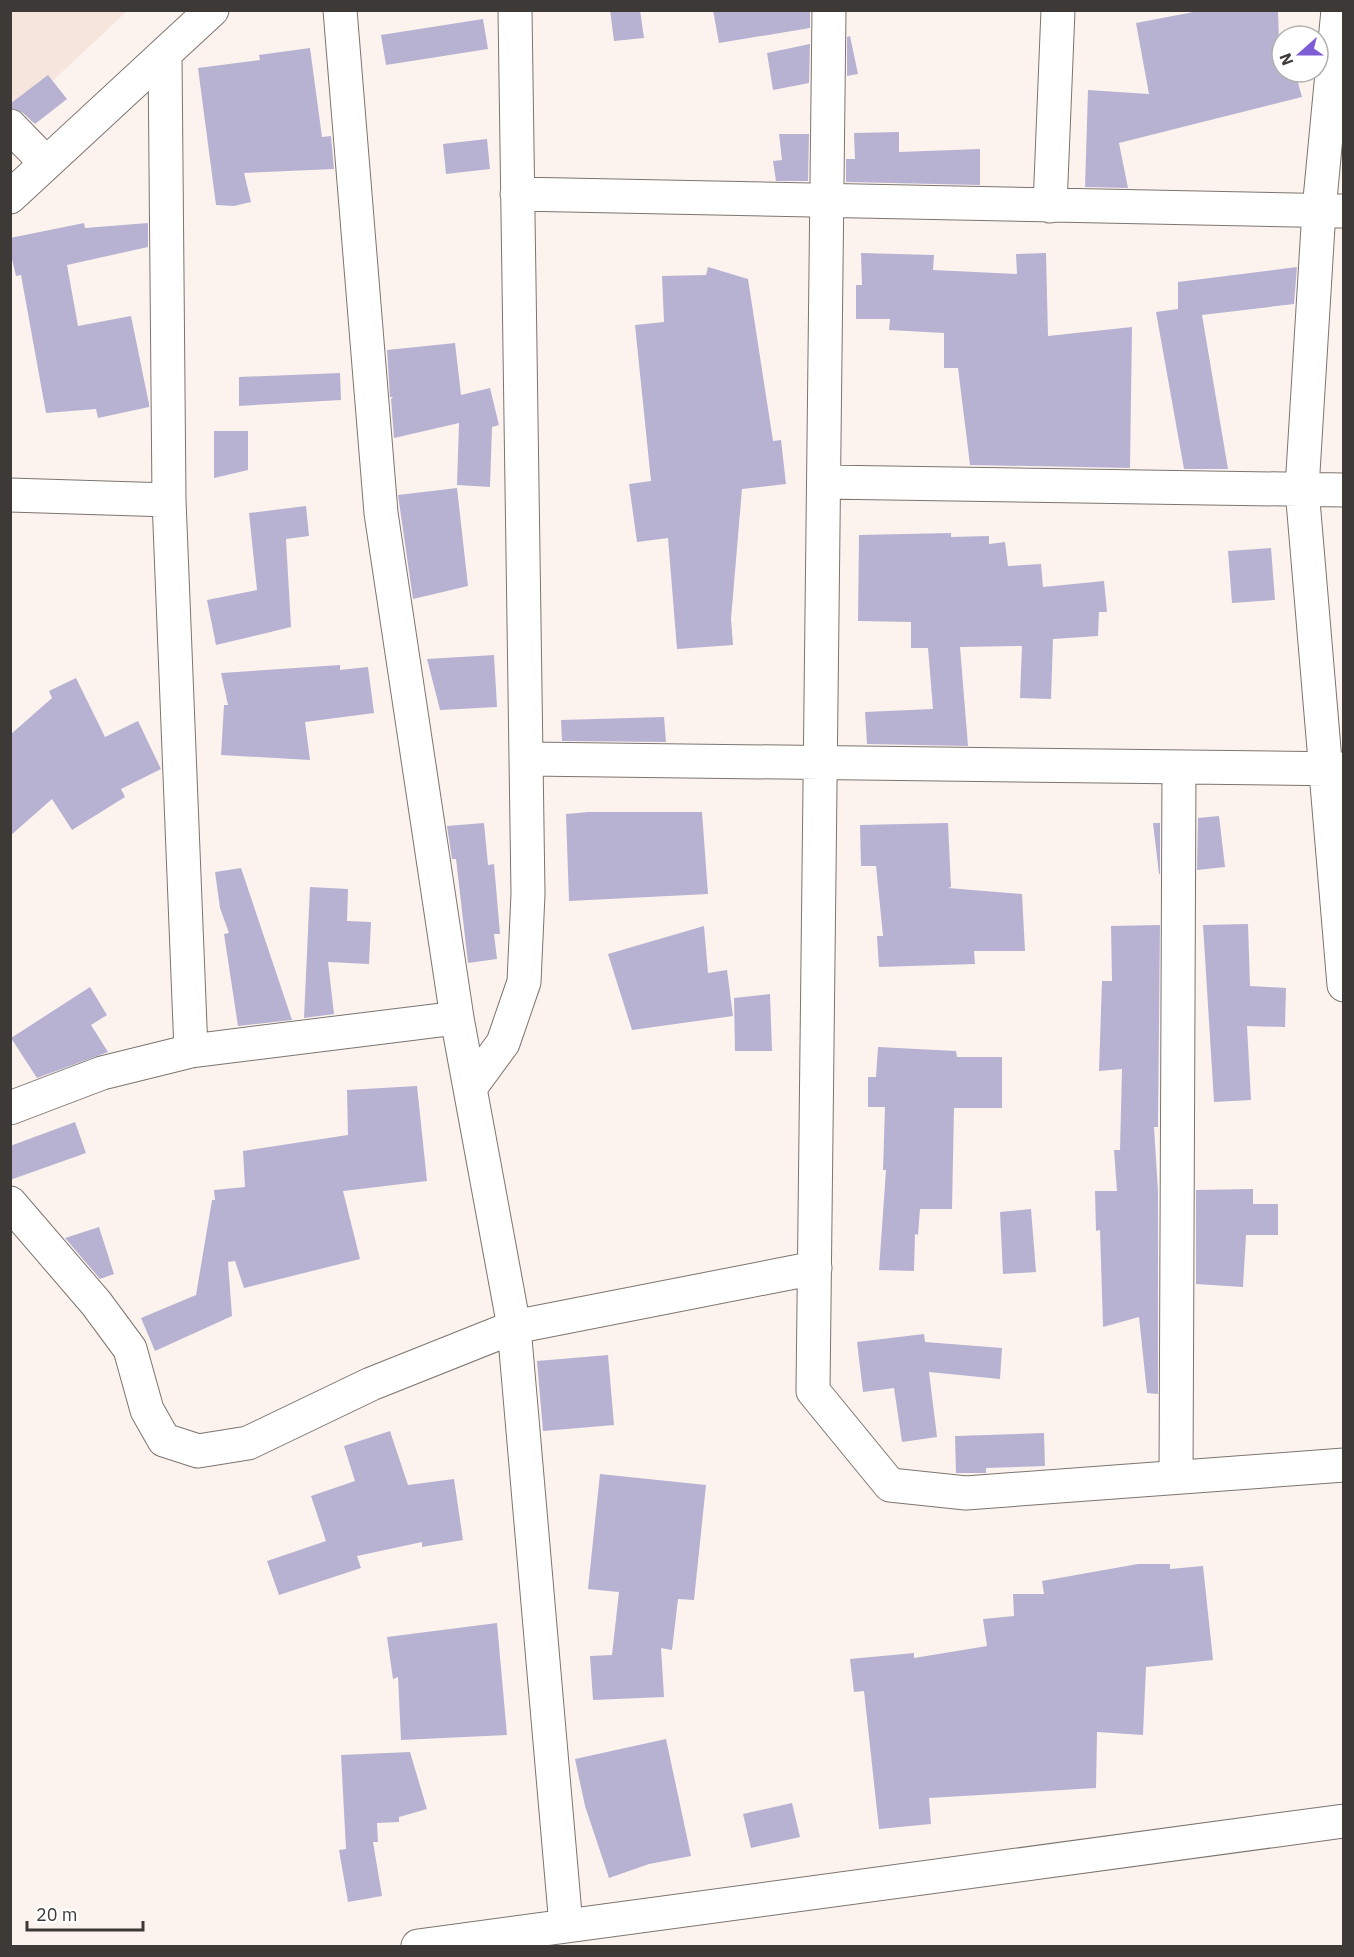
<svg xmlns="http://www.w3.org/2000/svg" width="1354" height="1957" font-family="'IBM Plex Sans',sans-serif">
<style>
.built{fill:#f5e5dd}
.building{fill:#b7b2d2}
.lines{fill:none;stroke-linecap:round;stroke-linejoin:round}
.minor-casing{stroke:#7c746f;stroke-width:35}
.minor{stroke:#fff;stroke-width:33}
</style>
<rect width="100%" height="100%" fill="#fcf3ee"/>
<path class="built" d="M11 11H127L11 120Z"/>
<path class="building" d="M610 10H640L644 38 614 41Z
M713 10H810V28L719 43Z
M1204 10H1278L1280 72H1295L1302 97 1119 143 1128 188 1085 187 1088 90 1149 94 1136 23Z
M483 19 488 49 386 65 381 35Z
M850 36 858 74 847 76V37Z
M810 44 809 83 773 90 767 53Z
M310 48 322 137 331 136 334 169 244 173 251 202 234 206 216 205 198 68 260 60 259 55Z
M48 75 67 99 35 124 23 113 10 108V104Z
M899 132V152L980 149V185L846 182V159H855L854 133Z
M779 134H809L808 181H776L773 161 782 160Z
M487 139 490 169 446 174 443 144Z
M84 223 85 228 148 223V247L67 265 78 326 131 316 149 404V407L98 418 96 409 46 413 21 275 16 276 10 251V238Z
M861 253 934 255 933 270 1017 274 1016 254 1046 253 1048 336 1132 327 1130 468 970 465 958 368H944V333L889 330 890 319H856V285H862Z
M708 267 748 279 773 441 781 440 786 484 742 489 731 619 733 645 677 649 668 538 637 542 629 484 651 481 635 325 664 322 662 276 706 275Z
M1297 267 1294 304 1202 315 1228 469H1184L1156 312 1178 309V282Z
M455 343 461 395 490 388 499 425 492 427 490 487 457 485 459 423 394 438 391 399 393 397H390L387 350Z
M340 373 341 400 239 406V377Z
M214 431H248V470L214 478Z
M457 488 468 586 413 599 398 495Z
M306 506 309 536 286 539 291 627 216 645 207 600 257 590 249 513Z
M951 533V537L989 536V544L1005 542 1008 566 1041 564 1043 587 1104 581 1107 612H1099L1098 636 1053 639 1051 699 1020 698 1022 646 960 647 968 746 867 744 865 712 933 709 928 648H911V622L858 621 859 535Z
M1271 548 1275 600 1232 603 1228 551Z
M494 655 497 707 440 710 427 659Z
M340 665V670L368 667 374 713 305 722 310 760 221 755 224 705H228L221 673Z
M76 678 105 737 138 721 161 769 121 789 125 797 72 830 52 799 10 836V735L52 698 49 691Z
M664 717 666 742 562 741 561 720Z
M588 812H702L708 894 569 901 566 814Z
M1219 816 1225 867 1197 870 1198 818Z
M484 823 488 865 494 864 500 934H494L497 959 468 963 456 859H452L447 826Z
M948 823 951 887 948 888 1022 894 1025 951H974L975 964 879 967 877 936H883L876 866H861L860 825Z
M1153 823H1160V874H1159Z
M241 868 292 1020 238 1026 224 934 229 933 220 908 215 872Z
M310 887 348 889 347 921 371 922 369 964 328 962 334 1014 304 1018Z
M1248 924 1250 986 1286 988 1285 1027 1247 1026 1251 1100 1214 1102 1203 925Z
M1160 925 1158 1127H1154L1158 1191V1394L1147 1393 1139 1317 1103 1327 1100 1230 1096 1231 1095 1191H1117L1114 1150H1120L1122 1069 1099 1071 1102 981H1112L1111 926Z
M704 926 708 973 727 970 733 1016 632 1030 608 954Z
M90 987 107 1015 91 1025 108 1052 37 1078 11 1038Z
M770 994 772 1051H735L734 998Z
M878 1047 956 1051 957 1057H1002V1108H954L952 1209H920L918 1235 915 1234 914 1271 879 1270 886 1170H883L885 1107H868V1077H876Z
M417 1086 427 1181 343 1191 360 1259 244 1288 235 1261 228 1262 232 1316 155 1351 141 1318 196 1295 212 1200H215L214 1190 245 1187 243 1151 348 1135 347 1090Z
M75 1122 86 1153 10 1180V1146Z
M1253 1189V1204H1278V1235H1246L1243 1287 1196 1284V1190Z
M1031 1209 1036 1272 1003 1274 1000 1212Z
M99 1227 114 1274 100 1279 65 1238Z
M924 1334 925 1342 1002 1348 1000 1379 929 1372 937 1437 902 1442 894 1388 863 1392 857 1342Z
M608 1355 614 1425 543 1431 537 1361Z
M390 1431 408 1485 454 1479 463 1540 422 1547V1542L357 1556 361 1568 279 1595 267 1561 326 1541 311 1496 355 1481 344 1446Z
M1044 1433 1045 1466 986 1468V1473H956L955 1436Z
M600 1474 706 1485 694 1600 678 1599 672 1650 661 1648 664 1697 593 1700 590 1656 612 1655 619 1592 588 1589Z
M1138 1564H1170V1569L1203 1566 1213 1660 1146 1667 1143 1735 1097 1732 1096 1788 929 1798 931 1824 879 1829 864 1691 854 1692 850 1659 914 1653V1658L987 1646 983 1619 1014 1616 1013 1594H1044L1042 1581Z
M497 1623 507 1735 401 1740 398 1677 393 1679 387 1637Z
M666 1739 691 1856 649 1864 609 1878 585 1806 575 1759Z
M410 1752 427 1809 399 1817V1822L377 1823 378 1842H373L382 1896 348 1902 339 1850 346 1849 341 1755Z
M792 1803 800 1837 751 1848 743 1814Z"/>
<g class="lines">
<defs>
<path id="minor" d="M340 10 381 513 457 1018 514 1327 566 1926
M829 10 813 1391 890 1485 966 1493 1344 1465
M1338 10 1319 210 1302 489 1344 985
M165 54 169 500 191 1051
M10 126 46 163
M517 194 1344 211
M10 197 212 10
M1050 206 1058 10
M824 482 1344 490
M10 495 169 500
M528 759 1344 769
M470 1088 503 1043 524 982 528 894 515 10
M10 1108 102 1073 191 1051 457 1018
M10 1203 96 1303 130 1349 147 1410 164 1440 198 1451 248 1443 371 1384 514 1327 815 1268
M1176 1477 1179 767
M418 1946 1344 1821"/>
</defs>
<use href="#minor" class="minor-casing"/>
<use href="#minor" class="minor"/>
</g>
<rect width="1354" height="1957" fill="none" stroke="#3d3937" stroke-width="24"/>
<g transform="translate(1300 54) rotate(249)"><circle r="28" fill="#ffffff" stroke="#b1b0af" stroke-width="1.5"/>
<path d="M0-4.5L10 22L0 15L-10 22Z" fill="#7e5cd6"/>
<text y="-9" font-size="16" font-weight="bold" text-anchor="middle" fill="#3d3937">N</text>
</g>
<path d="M27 1921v9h116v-9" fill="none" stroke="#3d3937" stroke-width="3"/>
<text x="36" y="1921" font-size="18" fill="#3d3937" stroke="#ffffff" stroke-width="4.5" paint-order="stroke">20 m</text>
</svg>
